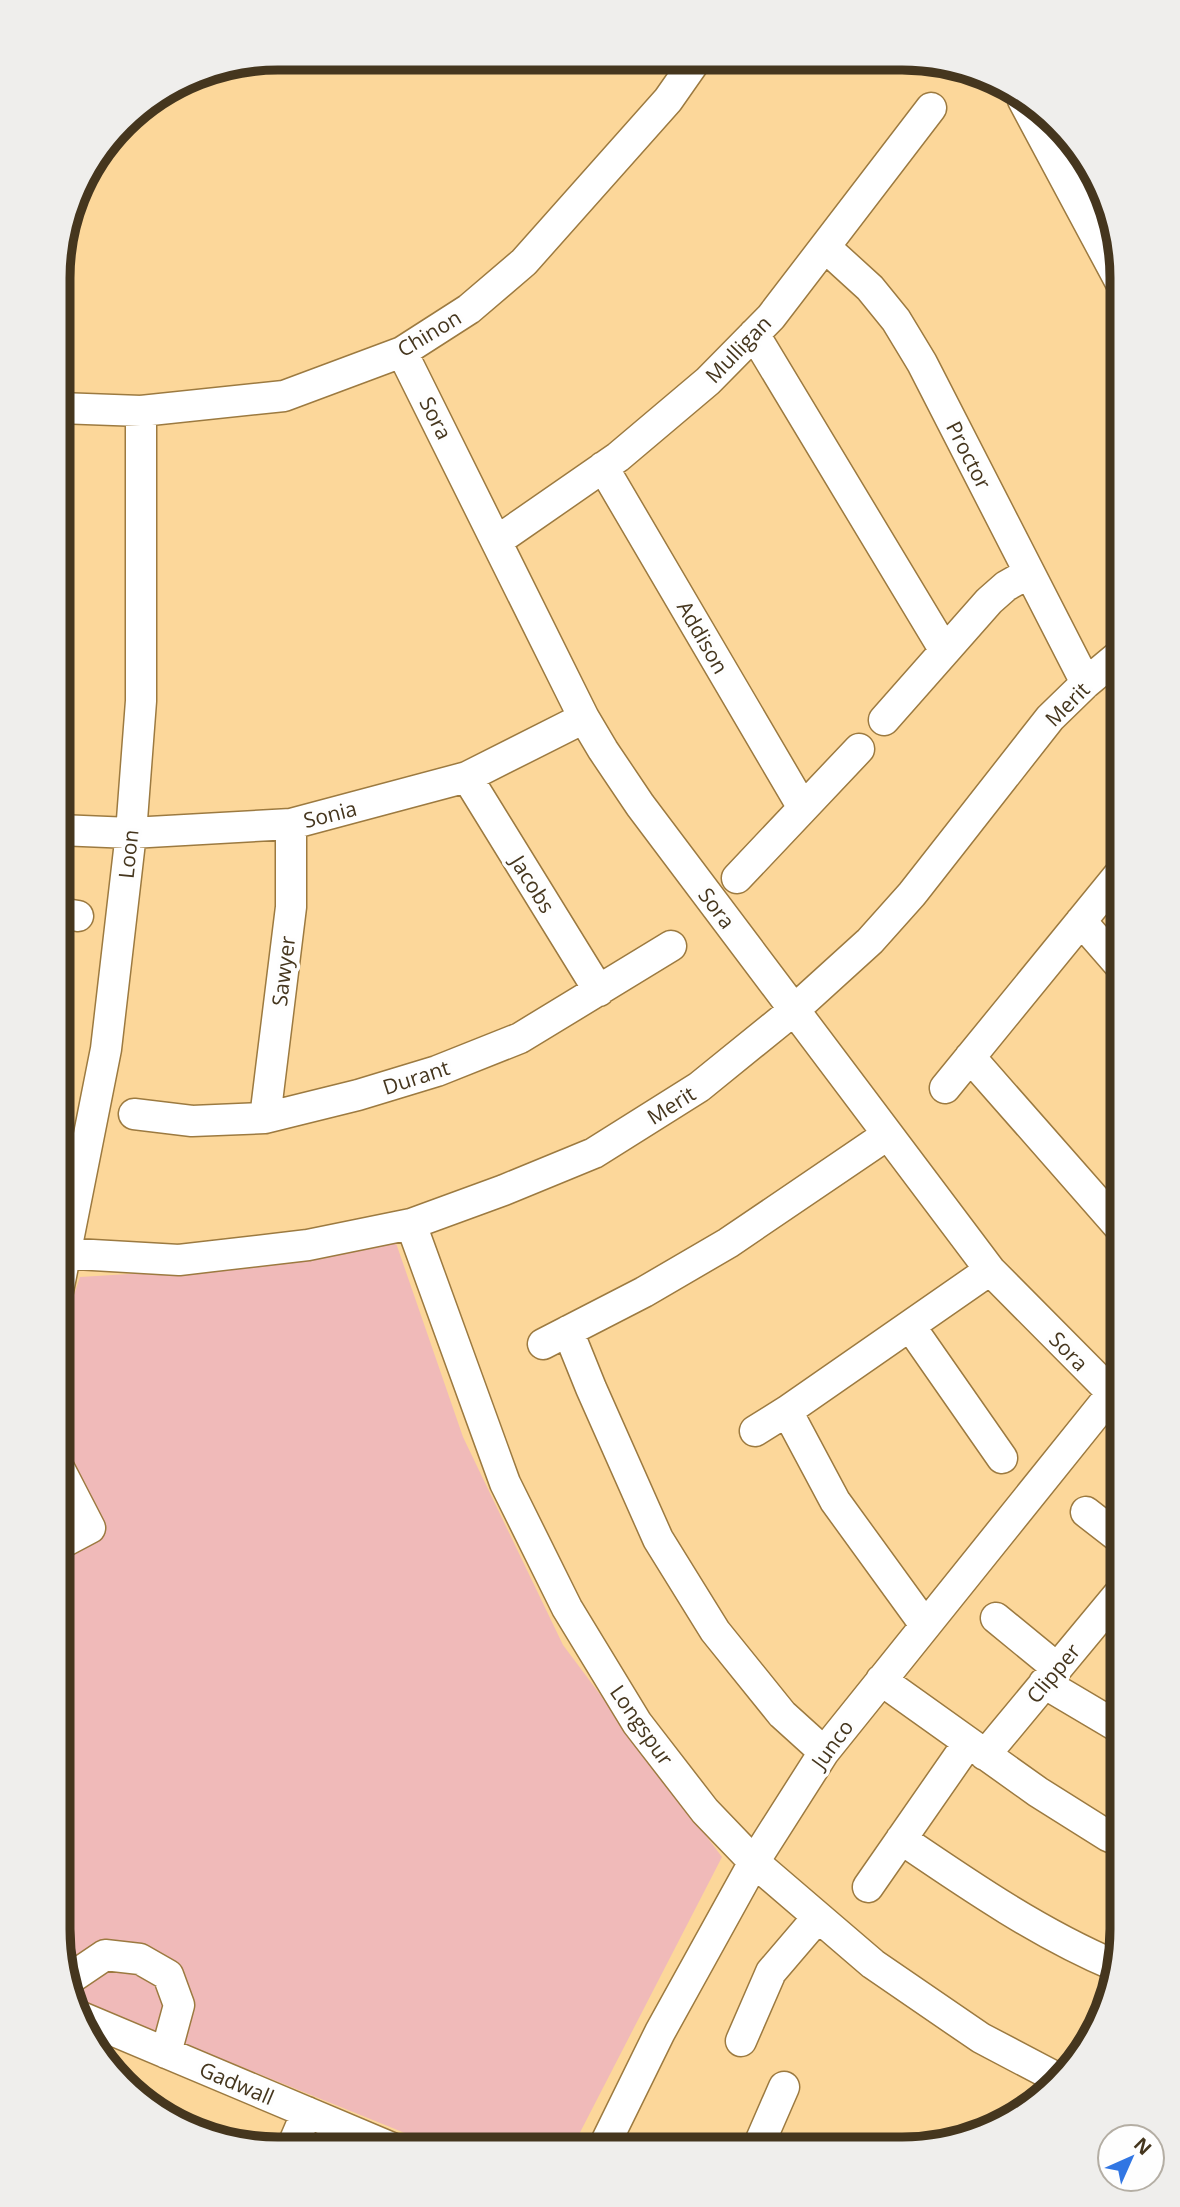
<svg xmlns="http://www.w3.org/2000/svg" width="1180" height="2207" font-family="'Open Sans',sans-serif">
<style>
.green{fill:#f0bab9}
.lines{fill:none;stroke-linecap:round;stroke-linejoin:round}
.minor-casing{stroke:#9c7a40;stroke-width:33}
.minor{stroke:#fff;stroke-width:30}
.labels{text-anchor:middle;dominant-baseline:central;stroke-width:7;stroke-linejoin:round;paint-order:stroke}
.street-label{font-size:21px;fill:#45361e;stroke:#fefefe}
.rim{fill:none;stroke:#45361e;stroke-width:9}
</style>
<rect width="100%" height="100%" fill="#fcd79a"/>
<path class="green" d="M396 1243 463 1437 563 1645 722 1857 572 2148H442L69 1997 58 1929V1342L80 1277 259 1266Z"/>
<g class="lines">
<defs>
<path id="minor" d="M1023 100 1122 285
M825 247 870 288 896 320 922 363 1086 683
M754 334 945 651
M402 352 584 718 603 750 640 805 990 1270 1122 1403
M59 408 141 411 284 396 402 352 469 309 524 262 668 100 696 60
M603 467 803 808
M497 541 618 457 708 381 771 317 931 108
M884 720 989 601 1006 586 1029 573
M467 777 599 991
M59 830 131 833 291 824 467 777 584 718
M737 878 859 749
M59 913 78 916
M1081 921 1122 968
M970 1057 1122 1230
M945 1088 1122 871
M134 1114 192 1121 265 1118 358 1095 437 1071 520 1038 671 946
M265 1118 291 907V824
M411 1224 505 1483 567 1608 637 1723 705 1811 754 1862 873 1964 981 2038 1059 2079
M58 1253 179 1260 308 1245 411 1224 504 1190 594 1153 699 1087 794 1010 870 941 912 894 1050 718 1086 683 1122 653
M58 1291 106 1049 131 833 141 701V411
M910 1326 1002 1458
M568 1331 591 1388 658 1539 715 1631 782 1714 824 1752
M543 1344 644 1292 728 1243 887 1135
M787 1411 835 1501 925 1625
M755 1431 787 1411 990 1270
M1086 1512 1122 1540
M58 1545 90 1528 58 1466
M996 1618 1057 1668
M881 1680 1038 1792 1108 1836 1122 1842
M1044 1683 1120 1728
M985 1755 1122 1590
M901 1839C970 1886 1040 1934 1116 1966
M868 1887 968 1743
M67 1986 71 1978 105 1955 140 1959 168 1975 179 2005 166 2053
M81 2017 392 2148
M741 2041 771 1972 818 1917
M292 2147 307 2112
M603 2148 660 2032 754 1862 824 1752 1122 1381
M757 2149 784 2087"/>
</defs>
<use href="#minor" class="minor-casing"/>
<use href="#minor" class="minor"/>
</g>
<g class="labels">
<g class="street-label">
<text transform="translate(429 333) rotate(-31)">Chinon</text>
<text transform="translate(738 349) rotate(-46)">Mulligan</text>
<text transform="translate(436 418) rotate(63)">Sora</text>
<text transform="translate(969 455) rotate(63)">Proctor</text>
<text transform="translate(703 637) rotate(60)">Addison</text>
<text transform="translate(1067 704) rotate(-45)">Merit</text>
<text transform="translate(330 814) rotate(-14)">Sonia</text>
<text transform="translate(128 854) rotate(-84)">Loon</text>
<text transform="translate(533 884) rotate(58)">Jacobs</text>
<text transform="translate(717 908) rotate(53)">Sora</text>
<text transform="translate(283 971) rotate(-83)">Sawyer</text>
<text transform="translate(416 1077) rotate(-18)">Durant</text>
<text transform="translate(671 1105) rotate(-32)">Merit</text>
<text transform="translate(1069 1351) rotate(46)">Sora</text>
<text transform="translate(1053 1673) rotate(-50)">Clipper</text>
<text transform="translate(642 1725) rotate(55)">Longspur</text>
<text transform="translate(832 1744) rotate(-54)">Junco</text>
<text transform="translate(237 2083) rotate(23)">Gadwall</text>
</g>
</g>
<path d="M0 0H1180V2207H0ZM278 70H902A208 208 0 0 1 1110 278V1929A208 208 0 0 1 902 2137H278A208 208 0 0 1 70 1929V278A208 208 0 0 1 278 70Z" fill="#efeeec" fill-rule="evenodd"/>
<path class="rim" d="M278 70H902A208 208 0 0 1 1110 278V1929A208 208 0 0 1 902 2137H278A208 208 0 0 1 70 1929V278A208 208 0 0 1 278 70Z"/>
<g transform="translate(1131 2158) rotate(45)"><circle r="33" fill="#fefefe" stroke="#b4aea4" stroke-width="2"/>
<path d="M0-5L12 26L0 18L-12 26Z" fill="#3176e3"/>
<text y="-10" font-size="19" font-weight="bold" text-anchor="middle" fill="#45361e">N</text>
</g>
</svg>
